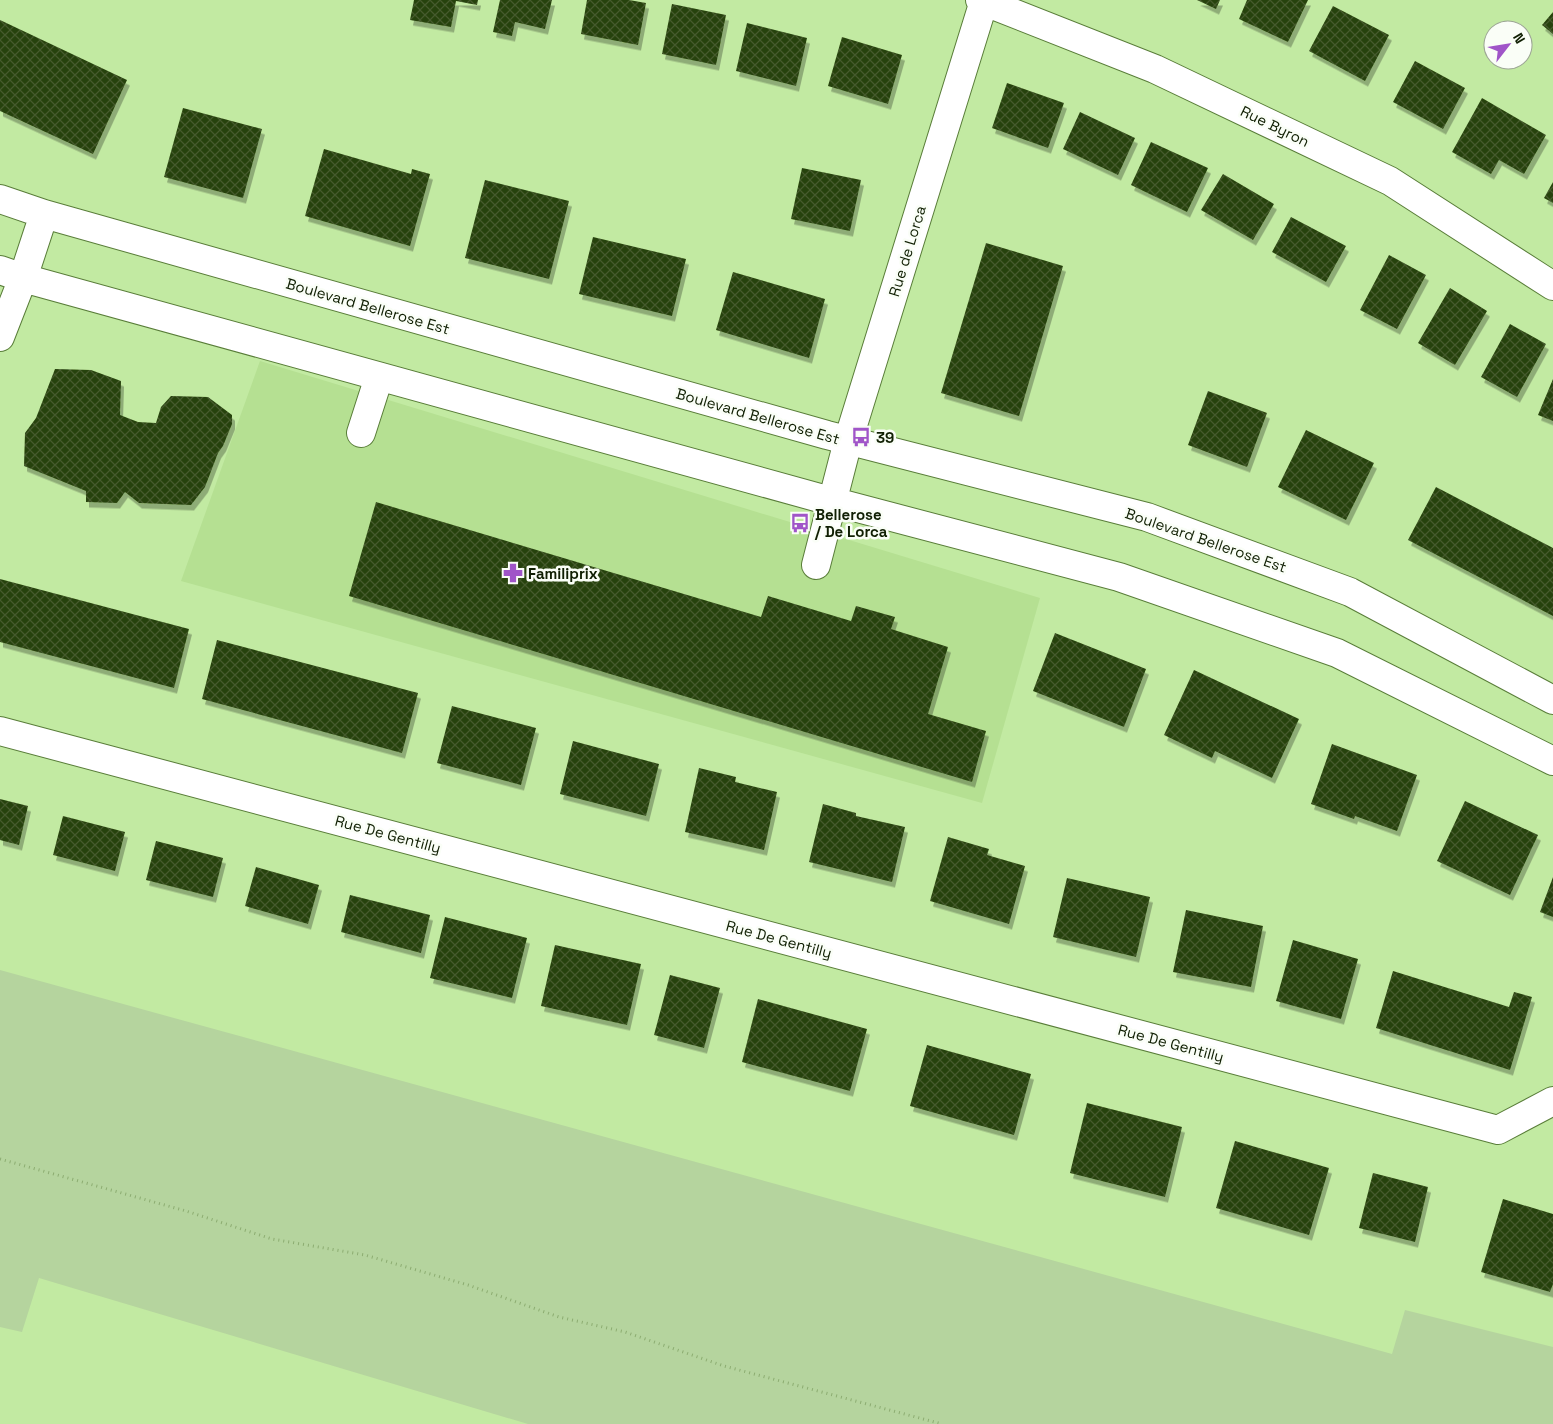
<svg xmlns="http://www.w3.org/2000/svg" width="1553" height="1424" font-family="'Space Grotesk',sans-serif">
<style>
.built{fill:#b5e092}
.green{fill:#b5d49e}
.building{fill:url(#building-cross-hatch);filter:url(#shadow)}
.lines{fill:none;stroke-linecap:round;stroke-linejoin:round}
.minor-casing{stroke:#597d39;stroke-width:30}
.path{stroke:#8cac71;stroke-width:3;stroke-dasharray:1 4;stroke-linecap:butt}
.minor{stroke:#fff;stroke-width:28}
.labels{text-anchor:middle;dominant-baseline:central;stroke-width:5;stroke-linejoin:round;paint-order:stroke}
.street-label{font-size:15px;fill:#101f03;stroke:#fafef7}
.poi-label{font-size:15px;font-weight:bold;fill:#101f03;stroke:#fafef7;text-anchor:start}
</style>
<defs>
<pattern id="building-cross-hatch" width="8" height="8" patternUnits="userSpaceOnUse" patternTransform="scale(1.25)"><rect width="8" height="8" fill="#27420b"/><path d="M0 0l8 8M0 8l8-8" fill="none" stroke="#445a2d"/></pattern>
<filter id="shadow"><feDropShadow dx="3" dy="5.5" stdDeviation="0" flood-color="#0004"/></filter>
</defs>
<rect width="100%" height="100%" fill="#c2eaa2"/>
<path class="built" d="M260 361 1040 598 982 803 181 581Z"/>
<path class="green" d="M0 970 1392 1354 1405 1310 1553 1347V1424H528L39 1278 22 1332 0 1327Z"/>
<path class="building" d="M414 0H478L477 5 456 1 451 27 410 20Z
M500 0H552L545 29 515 22 512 36 493 32Z
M587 0H629L646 3 638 45 581 34Z
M1197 0H1220L1216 9Z
M1247 0H1308L1288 42 1239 19Z
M672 4 726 15 716 65 662 54Z
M1333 6 1389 35 1365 81 1309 51Z
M1553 12V34L1542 25Z
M0 20 127 80 93 154 0 111Z
M747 23 807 38 796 86 736 71Z
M842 37 902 55 888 104 828 86Z
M1415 61 1465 88 1443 129 1393 102Z
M1007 83 1064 103 1048 148 992 128Z
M1482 98 1546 135 1524 174 1499 160 1491 174 1452 152Z
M183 108 262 129 243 198 164 177Z
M1080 112 1135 138 1118 175 1063 149Z
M1151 142 1208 168 1187 212 1131 185Z
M324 149 411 174 412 169 430 174 410 246 305 216Z
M802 168 861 180 850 231 791 219Z
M1223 174 1274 204 1253 240 1201 210Z
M485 180 569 201 549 279 465 258Z
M1553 182V203L1544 198Z
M1291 217 1346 246 1326 282 1272 252Z
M593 237 686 259 672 316 579 294Z
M986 243 1063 266 1019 416 941 393Z
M1389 255 1426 275 1397 329 1360 310Z
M733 272 825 299 809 358 716 330Z
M1450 288 1487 311 1455 365 1418 343Z
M1510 324 1546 344 1517 397 1481 377Z
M55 369 91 370 121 381 120 415 138 422 156 423 161 407 171 396 208 397 232 415V424L223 446 218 453 205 487 191 505 139 503 125 492 117 503 86 502V491L24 466 25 433 36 418Z
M1553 379V421L1538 415Z
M1208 391 1267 413 1247 467 1188 445Z
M1306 430 1374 463 1346 520 1278 487Z
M1436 487 1553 548V616L1408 540Z
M376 502 761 617 768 596 851 621 856 606 895 617 891 629 948 647 928 714 986 731 972 782 349 596Z
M0 579 189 629 174 688 0 642Z
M1055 633 1146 669 1124 727 1033 691Z
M217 640 418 693 402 753 202 699Z
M1194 670 1299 719 1272 778 1215 751 1212 758 1164 735Z
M452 706 536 728 521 785 437 763Z
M573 741 659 764 646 816 560 794Z
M1332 744 1417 775 1397 831 1355 816 1354 819 1311 804Z
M699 768 736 777 735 782 777 792 764 850 685 832Z
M0 799 28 806 19 845 0 840Z
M1465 801 1538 835 1510 895 1437 861Z
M823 804 856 813V816L905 827 892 882 809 862Z
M63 816 125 832 115 871 53 855Z
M948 837 989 849 987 855 1025 866 1009 924 930 901Z
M156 841 223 858 213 897 146 880Z
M256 867 319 885 308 924 245 906Z
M1553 877V917L1540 912Z
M1067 878 1150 897 1136 957 1053 937Z
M350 895 430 915 421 953 341 932Z
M1186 910 1263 926 1251 987 1173 972Z
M445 917 527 938 512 998 430 978Z
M1293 940 1358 959 1341 1019 1276 1001Z
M555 945 641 964 627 1025 541 1006Z
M1393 971 1509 1007 1514 992 1532 997 1510 1070 1376 1028Z
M670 975 720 988 704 1048 654 1035Z
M758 999 867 1029 850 1091 742 1062Z
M927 1045 1031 1074 1014 1135 910 1106Z
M1087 1103 1182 1127 1165 1197 1070 1173Z
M1235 1141 1329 1168 1309 1235 1216 1208Z
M1373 1173 1428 1187 1415 1242 1359 1228Z
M1503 1199 1553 1214V1284L1550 1292 1481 1272Z"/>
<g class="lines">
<defs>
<path id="minor" d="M980 0 1155 69 1390 181 1553 286
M0 199 44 214 827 435 1147 517 1350 592 1553 700
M0 270 23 278 816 497 1119 577 1337 653 1553 761
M0 337 23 278 44 214
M361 433 379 377
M816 565 848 441 984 1
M0 731 1498 1130 1553 1101"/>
</defs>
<use href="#minor" class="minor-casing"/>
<path class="path" d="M0 1159 186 1211 272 1239 365 1255 468 1285 559 1317 625 1332 724 1366 942 1424"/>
<use href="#minor" class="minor"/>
</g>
<defs>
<symbol id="bus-bare" viewBox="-9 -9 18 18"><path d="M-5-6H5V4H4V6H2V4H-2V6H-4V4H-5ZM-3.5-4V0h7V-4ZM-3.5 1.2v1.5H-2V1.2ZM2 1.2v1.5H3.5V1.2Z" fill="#a055c8" stroke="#fafef7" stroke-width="2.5" paint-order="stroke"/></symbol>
<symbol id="pharmacy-bare" viewBox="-9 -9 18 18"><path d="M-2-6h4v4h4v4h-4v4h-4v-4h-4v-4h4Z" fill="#a055c8" stroke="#fafef7" stroke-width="2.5" paint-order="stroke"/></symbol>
</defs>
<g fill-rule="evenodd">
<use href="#bus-bare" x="847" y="423" width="28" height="28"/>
<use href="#bus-bare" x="786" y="509" width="28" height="28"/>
<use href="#pharmacy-bare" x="499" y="559" width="28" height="28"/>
</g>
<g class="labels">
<g class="street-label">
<text transform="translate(1275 126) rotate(26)">Rue Byron</text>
<text transform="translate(907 251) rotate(-73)">Rue de Lorca</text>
<text transform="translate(368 306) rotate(16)">Boulevard Bellerose Est</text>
<text transform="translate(758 416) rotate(16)">Boulevard Bellerose Est</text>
<text transform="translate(1206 540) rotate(19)">Boulevard Bellerose Est</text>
<text transform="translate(388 834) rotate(15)">Rue De Gentilly</text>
<text transform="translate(779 939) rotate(15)">Rue De Gentilly</text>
<text transform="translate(1171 1043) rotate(15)">Rue De Gentilly</text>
</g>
<g class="poi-label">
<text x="876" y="437">39</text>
<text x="815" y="514">Bellerose<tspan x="815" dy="17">/ De Lorca</tspan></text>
<text x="528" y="573">Familiprix</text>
</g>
</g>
<g transform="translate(1508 45) rotate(59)"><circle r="24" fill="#fafef7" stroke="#9ca595"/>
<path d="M0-4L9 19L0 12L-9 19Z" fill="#a055c8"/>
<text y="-8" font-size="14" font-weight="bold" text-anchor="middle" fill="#101f03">N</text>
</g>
</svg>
